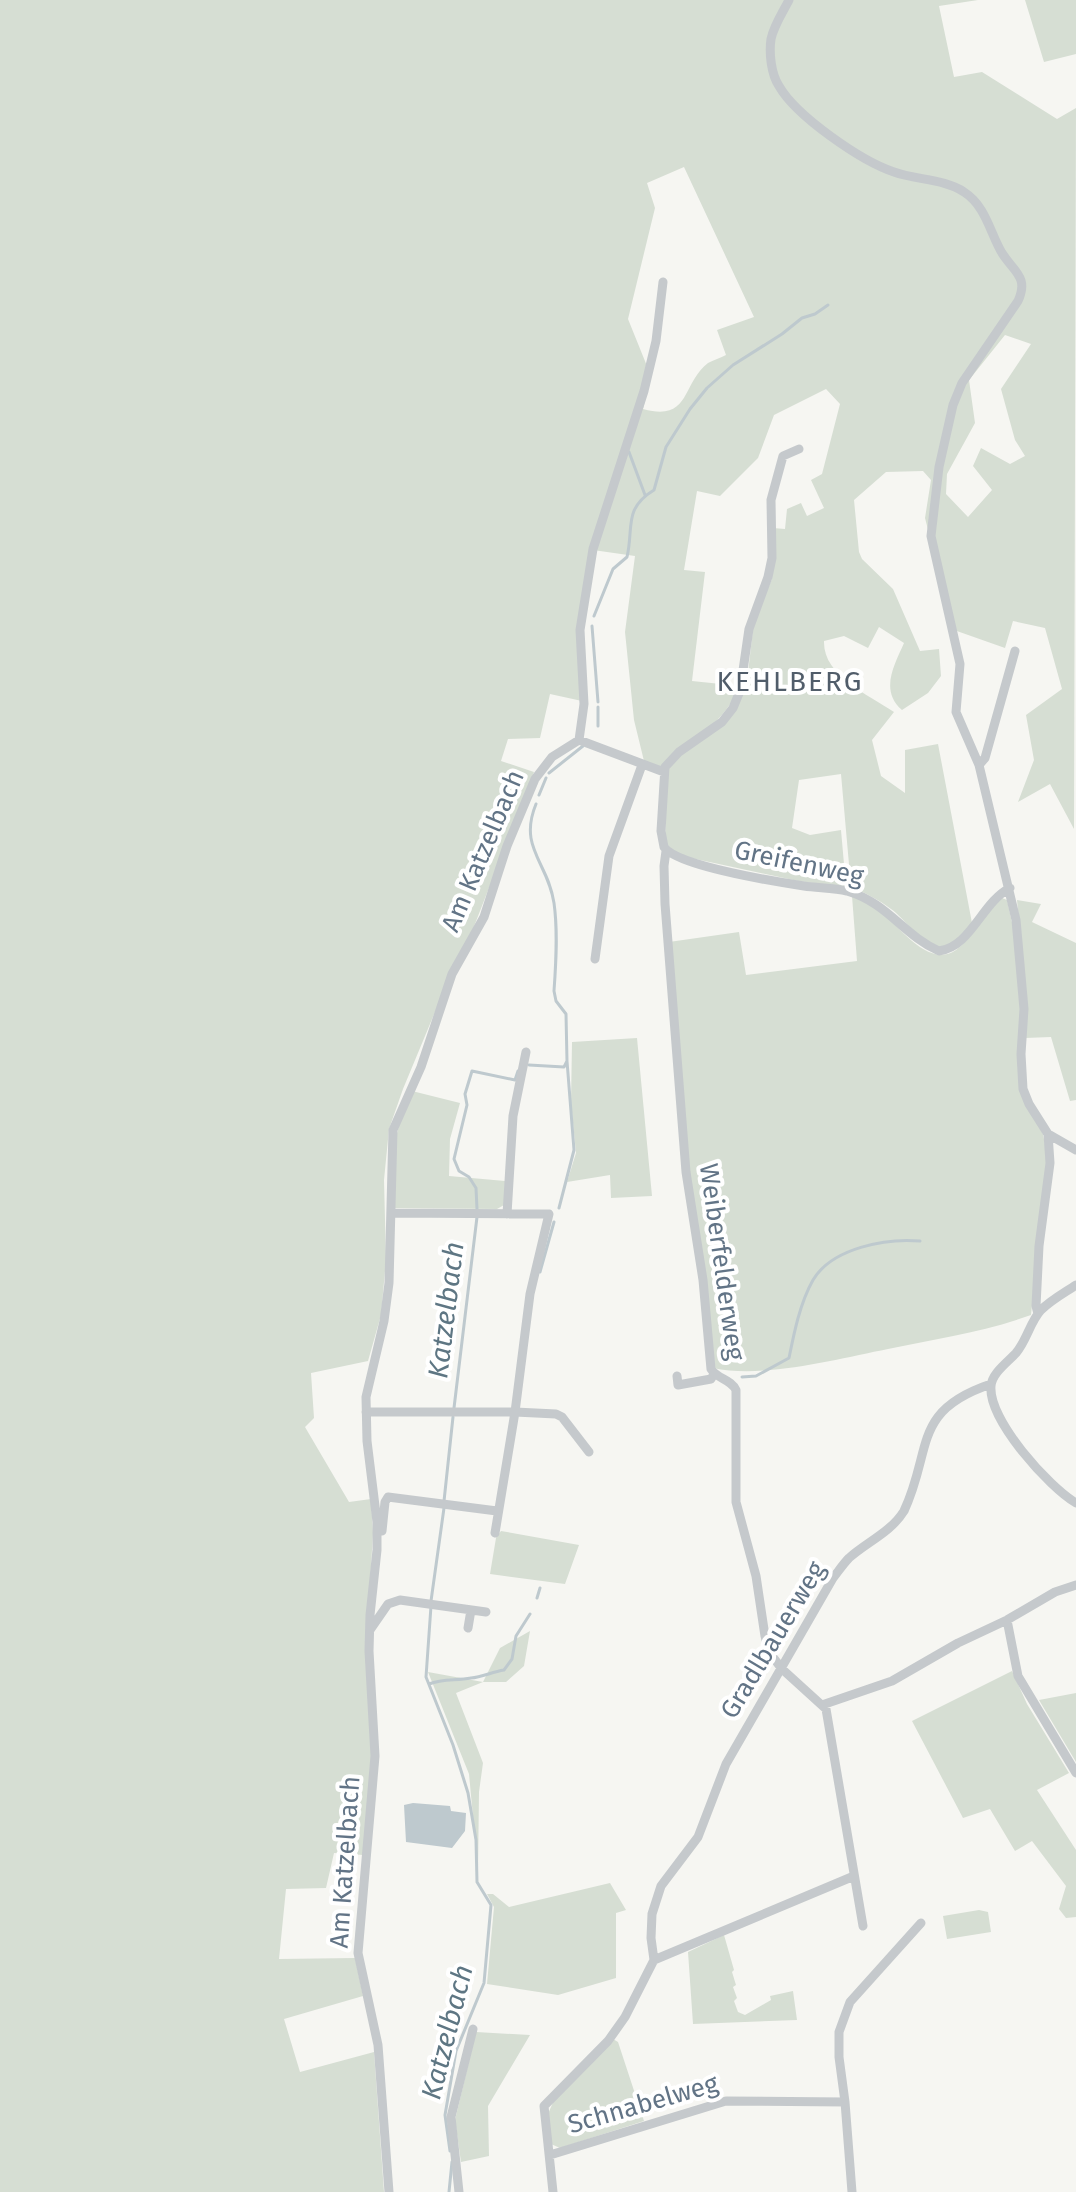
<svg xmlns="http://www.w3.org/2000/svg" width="1076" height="2192" font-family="'Fira Sans',sans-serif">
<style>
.green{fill:#d6ded3;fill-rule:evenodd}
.water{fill:#bec9ce}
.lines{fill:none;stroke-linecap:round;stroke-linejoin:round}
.stream{stroke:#bec9ce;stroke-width:3}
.minor{stroke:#c5c9cc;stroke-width:9}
.labels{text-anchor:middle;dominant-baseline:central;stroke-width:8;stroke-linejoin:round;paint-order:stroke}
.street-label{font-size:26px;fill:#627486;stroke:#fff}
.neighbourhood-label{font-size:28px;letter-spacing:2px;fill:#515d6a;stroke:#fff}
.water-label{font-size:28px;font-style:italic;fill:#5e7683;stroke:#fff}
</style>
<rect width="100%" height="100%" fill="#f6f6f2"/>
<path class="green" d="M0 0H978L939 6 954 77 982 72 1057 119 1076 108 1074 829 1050 784 1018 802 1034 760 1026 715 1062 689 1045 628 1013 621 1005 648 954 630 925 518 931 480 923 471 886 472 854 500 859 552 862 559 893 589 920 651 939 649 941 676 928 693 902 710C879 690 895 664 904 643L879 627 868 648 844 636 824 641C823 676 868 694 894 712L872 740 881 776 905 793V750L938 744 972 923C964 932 955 947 942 947 922 948 906 919 891 909 879 900 866 893 851 887L841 774 799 780 792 828 810 835 841 830 846 887 798 881 677 855 665 842 667 769 680 755 724 724 738 704 747 681 754 621 772 579 773 528 785 529 787 509 801 503 807 516 824 508 811 480 822 474 840 404 826 389 774 415 758 458 720 496 697 491 684 570 705 572 692 681 740 686C724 723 691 743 661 767L644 761 634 720 625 632 635 556 593 550 580 630 582 701 550 694 540 738 508 739 501 761 534 772 473 929 447 983 403 1089 389 1129 384 1180 386 1260 381 1315 368 1361 311 1373 314 1418 305 1427 349 1502 371 1499 373 1533 366 1651 372 1766 363 1855 334 1853 326 1888 286 1889 279 1959 355 1958 363 1996 284 2019 300 2072 374 2052 384 2192H0ZM684 167 754 317 717 330 726 355C721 358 713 360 708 363 681 384 691 422 643 409L651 376 628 319 655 208 647 183ZM1005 335 1031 344 1001 389 1015 440 1025 456 1010 464 981 448 973 466 992 490 968 517 946 494 947 474 975 423 969 380Z
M1025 0H1076V54L1044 62Z
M852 896C861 900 872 904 880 910 899 926 928 969 956 950 971 939 984 916 995 902L1002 898 1007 900 1013 927 1021 1006 1019 1086 1043 1134 1047 1155 1031 1315C984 1332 936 1339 888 1349 837 1359 763 1379 713 1368L694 1219 669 942 739 932 746 975 857 961Z
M1017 900 1041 904 1032 922 1076 943V1100L1070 1101 1051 1037 1025 1038 1027 1003Z
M637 1038 652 1196 611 1198 610 1175 567 1182 576 1153 571 1102 572 1042Z
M408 1090 460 1103 450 1139 449 1176 505 1181 504 1205 497 1209 394 1208 395 1141Z
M501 1531 579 1545 565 1584 490 1574 496 1538Z
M530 1631 524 1666 506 1682H483L456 1693 483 1763 479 1792 478 1870 469 1774 428 1672 483 1682 500 1648Z
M1012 1671 1027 1704 1069 1773 1037 1790 1076 1850V1917L1066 1918 1059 1909 1066 1886 1032 1841 1015 1851 990 1809 963 1818 912 1721Z
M1076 1693V1762L1039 1700Z
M610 1883 626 1910 616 1913V1978L558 1995 487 1984 494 1907 487 1894H493L509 1907Z
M979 1910 988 1912 991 1932 947 1939 943 1916Z
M724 1935 734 1970 732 1972 736 1985 733 1987 737 1998 734 2001 738 2012 745 2015 771 2000 770 1996 793 1991 797 2020 693 2024 688 1952Z
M476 2032 530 2035 488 2106 489 2156 461 2162 455 2120Z
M613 2039 618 2042 644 2121 560 2148 551 2144 547 2116 555 2098Z"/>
<path class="water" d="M413 1803 450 1806 451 1811 466 1813 465 1831 452 1848 406 1842 404 1805Z"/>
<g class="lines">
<path class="stream" d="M629 452 645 495
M594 616 613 569 627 557C634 527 623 509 654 490L666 447 690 409 707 388 733 365 782 334 802 318 815 314 828 305
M592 626 598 702
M598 707V726
M549 773 583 746
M539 795 546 778
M529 1065 564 1067 567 1061 566 1014 556 1001 554 991C556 963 558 931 554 903 548 862 518 848 536 804
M559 1208 574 1150 567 1061
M477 1209 476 1188 469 1177 459 1171 454 1159 467 1105 465 1094 472 1071 515 1080 518 1071
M540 1272 554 1222
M742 1377 756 1376 789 1358C794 1333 800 1303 813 1280 832 1248 886 1238 920 1241
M454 1408 477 1217
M444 1501 453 1417
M537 1598 540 1588
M431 1601 444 1508
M431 1606 426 1677 453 1745 468 1793 476 1840 477 1882 491 1905 484 1983 456 2051 445 2115 450 2151
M429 1684C443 1678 456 1681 471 1678 482 1677 492 1672 504 1670L512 1659 516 1636 530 1614
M449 2192 452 2162"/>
<path class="minor" d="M789 0C783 12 774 25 771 39 769 53 771 74 779 86 796 116 861 161 894 172 916 180 945 179 964 192 986 206 990 233 1002 253 1014 272 1029 277 1018 301L962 383 953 405 939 467 931 536 960 664 956 712 979 765 1016 920 1024 1009 1021 1054 1023 1089 1029 1104 1048 1134 1076 1150
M799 449 783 456 771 500 772 558 768 577 749 629 740 691 733 708 722 722 679 752 665 767 661 831 664 847C677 866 778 882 804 886 818 888 834 888 847 891 888 903 903 935 939 951 971 947 982 902 1010 888
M579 740 664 772
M979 765 985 758 1015 651
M666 851 664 866 665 904 686 1172 703 1280 711 1369C717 1379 731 1379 736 1390V1502L756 1576 765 1636 769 1652 782 1669 826 1709 863 1926
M595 959 609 856 642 765
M507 1214 513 1116 526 1052
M1076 1285C1064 1293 1051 1300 1041 1310 1030 1322 1027 1340 1016 1353 1008 1362 992 1373 991 1386 988 1420 1049 1487 1076 1503
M1038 1314 1036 1306 1039 1246 1050 1163 1048 1134
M677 1376 678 1385 711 1379 714 1374
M366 1412H515L530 1294 549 1214 391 1213
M382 1531 385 1502 388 1497 497 1511
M495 1533 515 1412 556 1414 562 1417 589 1452
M1007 1620 1018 1676 1076 1773
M468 1628 471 1610
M370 1630 388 1604 400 1600 486 1612
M822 1705 892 1681 958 1643 1007 1620 1055 1592 1076 1585
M654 1960 854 1876
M550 2155 726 2101 845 2102
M389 2192 378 2045 358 1953 375 1756 369 1651 370 1615 377 1550V1522L367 1441 366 1397 384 1321 389 1283 393 1130 421 1067 452 974 484 917 507 846 535 779 552 757 579 740 584 704 580 630 593 549 644 391 656 341 663 282
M459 2192 451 2117 473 2029
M553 2192 544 2106 608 2041 625 2017 654 1960 651 1938 652 1914 661 1886 698 1837 726 1764 833 1578C838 1572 843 1564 849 1558 867 1542 891 1532 904 1511 933 1449 911 1411 991 1384
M852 2192 845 2102 839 2057V2032L850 2002 921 1923"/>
</g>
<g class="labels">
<g class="street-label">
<text transform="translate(483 851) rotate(-67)">Am Katzelbach</text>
<text transform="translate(799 863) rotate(12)">Greifenweg</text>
<text transform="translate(722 1262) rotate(82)">Weiberfelderweg</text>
<text transform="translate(773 1640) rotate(-59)">Gradlbauerweg</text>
<text transform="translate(345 1862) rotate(-86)">Am Katzelbach</text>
<text transform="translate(643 2104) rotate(-16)">Schnabelweg</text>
</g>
<g class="neighbourhood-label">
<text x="790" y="681">KEHLBERG</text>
</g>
<g class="water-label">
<text transform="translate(446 1310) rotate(-83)">Katzelbach</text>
<text transform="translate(447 2032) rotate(-76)">Katzelbach</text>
</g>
</g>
</svg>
